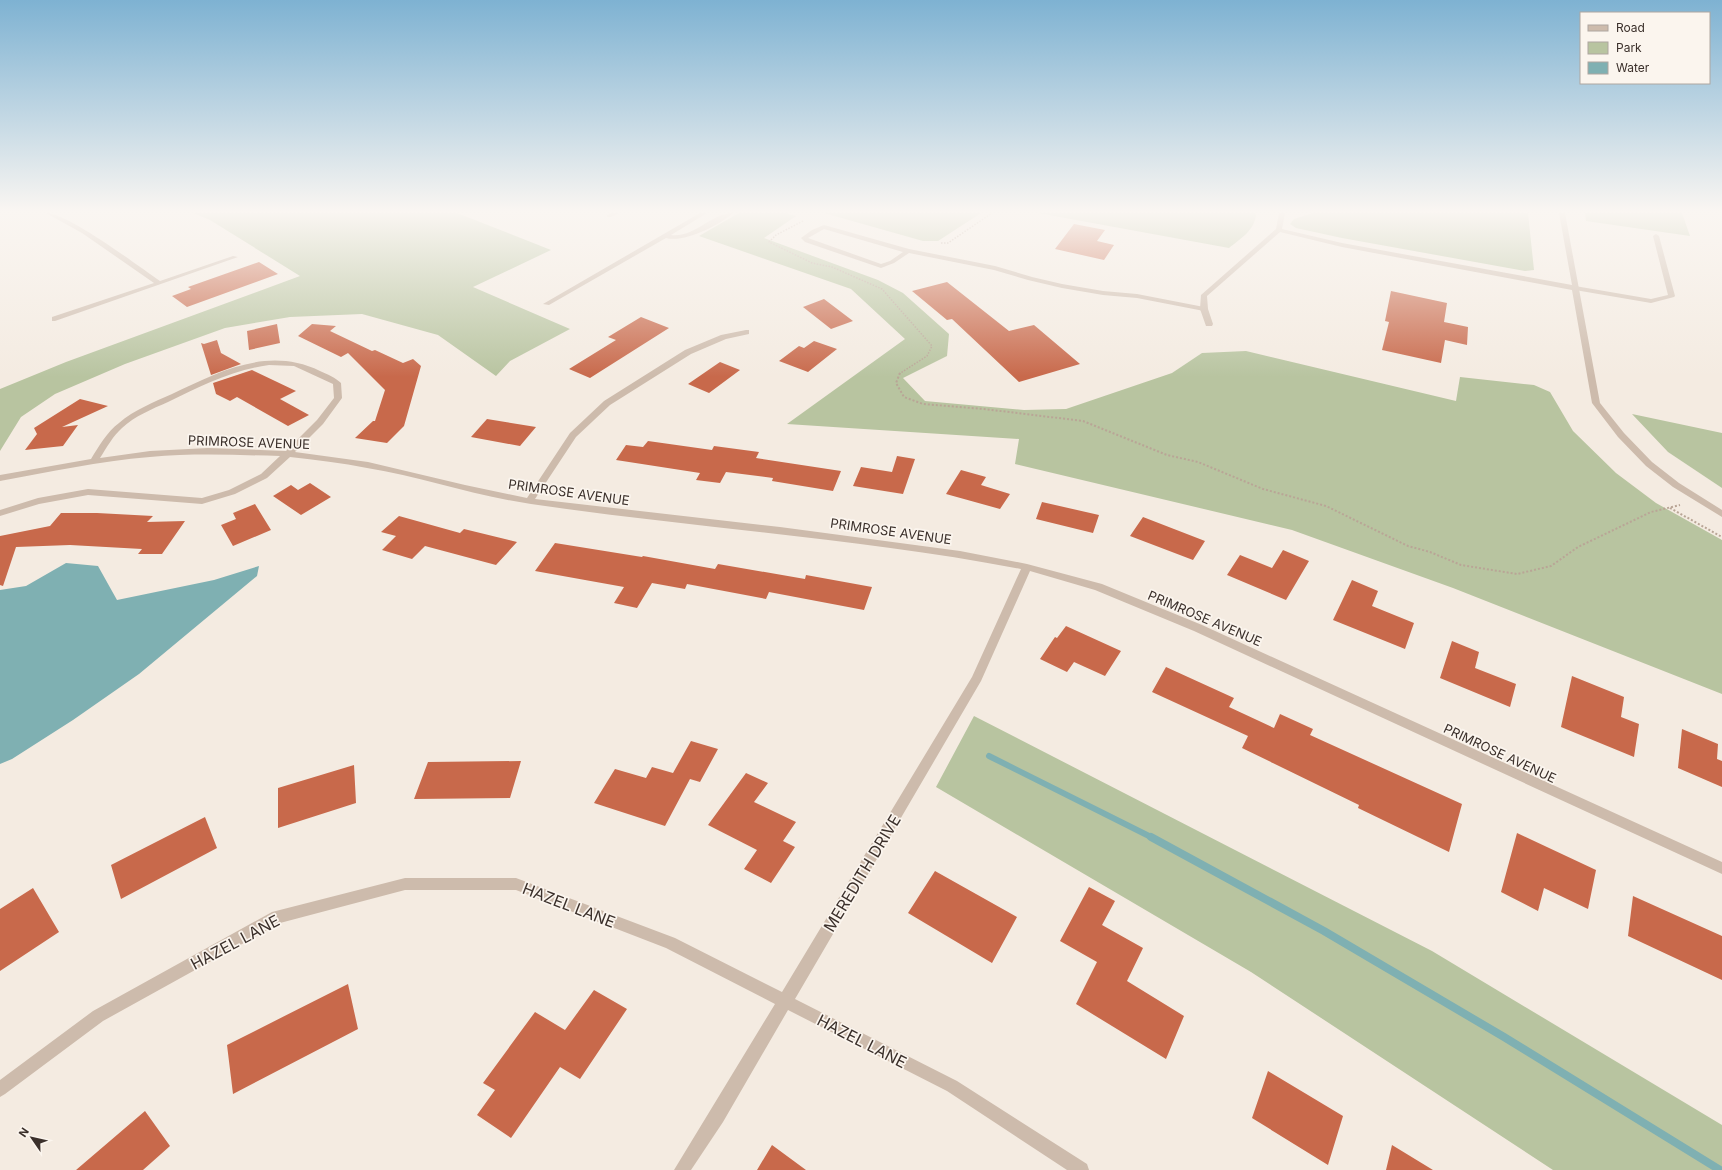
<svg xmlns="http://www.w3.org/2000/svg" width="1722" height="1170" font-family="Inter,sans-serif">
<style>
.green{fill:#b8c4a0}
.water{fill:#7fb0b2}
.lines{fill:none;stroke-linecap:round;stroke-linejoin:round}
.stream-far1{stroke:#7fb0b2;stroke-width:6}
.stream{stroke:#7fb0b2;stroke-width:8}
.building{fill:#c8694b}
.path-far1{stroke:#b9a596;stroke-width:1.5;stroke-dasharray:1.5 1.5;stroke-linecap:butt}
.path{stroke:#b9a596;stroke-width:2;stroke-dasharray:2 2;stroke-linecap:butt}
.lane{fill:#cdbbac;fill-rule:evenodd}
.street{fill:#cdbbac;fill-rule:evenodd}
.labels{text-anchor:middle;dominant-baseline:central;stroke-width:3.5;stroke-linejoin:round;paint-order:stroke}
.street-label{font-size:13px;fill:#3b302b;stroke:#fbf5ee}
.near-street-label{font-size:16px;fill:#3b302b;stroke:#fbf5ee}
</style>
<rect width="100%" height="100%" fill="#f4ebe1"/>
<path class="green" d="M193 213H457L551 250 473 287 570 329 510 361 496 376 438 335 362 314 290 317 225 328 125 364 55 394 21 417 0 451V389L66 362 300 276 210 220Z
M739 213H785L796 216 764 238 878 280 903 293 949 334 947 356 903 378 925 401 1024 410 1066 409 1172 373 1202 353 1246 351 1456 401 1460 377 1534 385 1550 392 1573 431 1616 473 1656 503 1722 540V694L1453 588 1292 530 1015 464 1019 439 787 424 905 339 851 289 699 236Z
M824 213H981L938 241H923Z
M1038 213H1255L1256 215C1254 231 1240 239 1229 248Z
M1313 213H1528L1534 270 1525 271 1342 238 1296 228 1290 224 1294 219Z
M1585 213H1682L1690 236 1586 221Z
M1632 414 1722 433V488L1668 452Z
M974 716 1432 951 1722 1125V1170H1553L1251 972 936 787Z"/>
<path class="water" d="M66 563 98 566 117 600 214 580 259 566 257 576 139 674 73 720 12 759 0 764V590L26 586Z"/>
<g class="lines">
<path class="stream-far1" d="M989 756 1153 838"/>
<path class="stream" d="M1151 837 1324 931 1504 1037 1720 1170"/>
</g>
<path class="building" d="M1074 224 1105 230 1097 241 1114 245 1104 260 1055 249Z
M259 262 278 274 187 307 172 296 191 289 188 287Z
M947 282 1009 331 1034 325 1080 364 1019 382 952 319 947 320 912 291Z
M1391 291 1447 303 1444 322 1468 327 1467 345 1445 340 1441 363 1382 350 1389 322 1385 321Z
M824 299 853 321 831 329 803 307Z
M641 317 669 328 590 378 569 369 616 340 608 337Z
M277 324 280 343 249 350 247 331Z
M312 324 336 326 330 331 372 351 375 350 403 363 413 359 421 366 404 426 387 443 355 438 373 421H375L385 390 348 353 341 357 298 336Z
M217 340 221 353 241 364 211 375 201 343 204 344Z
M814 341 837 349 808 372 779 361 799 346 804 348Z
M720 362 740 370 709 393 688 384Z
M252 370 296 391 280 399 309 415 288 426 237 397 230 401 216 394 213 383Z
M80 399 108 406 62 427 78 425 63 446 25 450 37 434 34 428Z
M487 419 536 427 520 446 471 437Z
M648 441 712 450 714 446 759 452 756 458 841 471 833 491 772 481 773 478 726 472 720 483 696 480 700 473 616 460 626 445 643 447Z
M897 456 915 459 903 494 853 486 861 467 892 472Z
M961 470 986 477 981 485 1010 494 1000 509 946 494Z
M310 483 331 497 301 515 273 496 291 485 298 490Z
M1042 502 1099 515 1093 533 1036 519Z
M255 504 271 530 233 546 221 525 236 519 233 513Z
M61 513H97L153 516 147 522 185 521 162 554H138L142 549 70 545 16 547 3 586 0 585V536L50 526Z
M399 516 460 533 464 529 517 542 496 565 425 546 412 559 382 550 396 536 381 532Z
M1143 517 1205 541 1193 560 1130 536Z
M555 543 642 557 643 556 715 569 718 564 805 579 806 575 872 587 864 610 769 592 766 599 687 584 685 589 652 583 637 608 614 603 624 587 535 571Z
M1283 550 1309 561 1286 600 1227 575 1240 555 1272 568Z
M1352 580 1378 591 1372 606 1414 623 1405 649 1333 620Z
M1066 626 1121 651 1105 676 1074 662 1067 672 1040 659 1055 637 1057 638Z
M1452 641 1479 652 1475 668 1516 684 1510 707 1440 678Z
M1166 667 1234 698 1229 707 1274 728 1280 714 1313 729 1310 735 1462 804 1449 852 1358 808 1359 805 1242 748 1248 736 1152 692Z
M1572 676 1624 697 1621 717 1639 724 1634 757 1561 727Z
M1682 729 1718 744 1717 759 1722 761V787L1678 768Z
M691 741 718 749 700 782 690 779 665 826 594 803 615 769 646 778 652 767 673 773Z
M521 761 510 798 414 799 428 762Z
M354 765 356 803 278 828V788Z
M746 773 768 783 754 802 796 822 783 841 795 847 771 883 744 869 757 850 708 825Z
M205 817 217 848 121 899 111 865Z
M1517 833 1596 870 1588 909 1544 888 1538 911 1501 892Z
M935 871 1017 917 992 963 908 913Z
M1089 887 1115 901 1102 925 1143 948 1127 981 1184 1016 1166 1059 1076 1004 1097 962 1060 941Z
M33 888 59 932 0 971V909Z
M1633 896 1722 936V980L1628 936Z
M348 984 358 1029 233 1094 227 1045Z
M594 990 627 1009 580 1079 560 1067 511 1138 477 1115 495 1090 483 1083 535 1012 565 1030Z
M1268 1071 1343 1116 1328 1165 1252 1118Z
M145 1111 170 1146 143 1170H76Z
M772 1145 806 1170H757Z
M1392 1145 1433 1170H1386Z"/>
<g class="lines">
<path class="path-far1" d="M803 221 776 235 769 242 812 263 832 267 882 289 932 346 927 356 899 374
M941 243H948L992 213"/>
<path class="path" d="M900 373 896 383 904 397 923 404 984 409 1083 421 1167 455 1198 462 1263 489 1326 506 1408 546 1430 552 1461 565 1517 574 1551 566 1578 547 1651 512 1680 505
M1670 508 1722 537"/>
<path class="lane" d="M611 213H619L611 217H607V215Z
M700 213H707L671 235C695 238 711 213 733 213 720 225 684 243 666 238L549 305 543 304Z
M824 225 909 249 995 266 1032 277 1062 284 1103 291 1137 294 1204 307 1208 309 1204 311 1137 298 1103 295 1062 288 1028 280 994 270 909 253 894 263 881 268 805 242 801 238 812 230ZM824 229 903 252 890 261 881 264 808 238Z
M1656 234 1659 236 1675 296 1674 297 1651 303 1575 290 1572 288 1575 286 1651 299 1668 295 1653 236Z"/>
<path class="street" d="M46 213C68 213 138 266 160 281L233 256 238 257 55 321H52V317L154 283 82 233Z
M1279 213H1285L1282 229 1342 243 1572 285 1559 213H1565L1600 403 1624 433 1652 462 1679 483 1722 510V517L1673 487 1646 466 1618 437 1592 403 1572 290 1342 247 1280 232 1207 296 1208 309 1213 324 1212 326H1206L1200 309 1201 295 1276 229Z
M746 330H749V334L726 339 691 354 610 405 576 437 535 499 780 527 960 551 1027 564 1102 584 1202 625 1722 862V874L1194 631 1095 590 1030 571 981 681 795 999 957 1081 1087 1164 1089 1170H1067L947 1091 788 1010 723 1122 691 1170H674L775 1004 666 948 516 890H405L280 923 103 1021 5 1094 0 1097V1080L93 1011 272 912 405 878H516L675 938 782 992 972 677 1021 569C859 538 694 528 531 504 475 496 422 477 367 468 342 463 316 460 290 457L267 478 235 494 202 504 88 495 39 504 0 516V510L38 498 88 489 202 498 229 490 261 474 280 456C237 455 193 453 150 457 99 461 50 472 0 481V475L91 459C99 446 107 432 119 423 134 410 154 402 172 394 220 371 268 346 320 371 327 374 336 378 341 383L342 398 323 424 295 452 368 462 465 485 527 498 570 433 604 401 685 350 721 335ZM269 365 294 366 333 384 334 398 317 420 286 451 208 448 150 451 100 458C107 447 113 436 122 428 135 416 152 409 168 402 201 386 232 370 269 365Z"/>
</g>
<linearGradient id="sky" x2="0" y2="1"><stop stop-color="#7eb2d2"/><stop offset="0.56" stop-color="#faf6f2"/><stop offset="1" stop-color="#faf6f2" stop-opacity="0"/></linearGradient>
<rect width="1722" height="377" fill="url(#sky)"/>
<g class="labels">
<g class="street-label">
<text transform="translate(249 442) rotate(2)">PRIMROSE AVENUE</text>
<text transform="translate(569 492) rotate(8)">PRIMROSE AVENUE</text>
<text transform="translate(891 531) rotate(8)">PRIMROSE AVENUE</text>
<text transform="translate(1205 618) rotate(23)">PRIMROSE AVENUE</text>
<text transform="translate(1500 753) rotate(25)">PRIMROSE AVENUE</text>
</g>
<g class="near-street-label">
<text transform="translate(862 873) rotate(-59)">MEREDITH DRIVE</text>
<text transform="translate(569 905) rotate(21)">HAZEL LANE</text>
<text transform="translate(235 942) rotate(-28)">HAZEL LANE</text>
<text transform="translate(862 1041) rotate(27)">HAZEL LANE</text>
</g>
</g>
<rect x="1580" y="12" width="130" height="72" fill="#fbf5ee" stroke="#aea6a0"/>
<rect x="1588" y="25" width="20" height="6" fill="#cdbbac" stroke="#aea6a0"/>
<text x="1616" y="32" font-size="12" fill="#3b302b">Road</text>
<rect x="1588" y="42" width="20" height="12" fill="#b8c4a0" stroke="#aea6a0"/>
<text x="1616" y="52" font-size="12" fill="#3b302b">Park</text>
<rect x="1588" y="62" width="20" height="12" fill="#7fb0b2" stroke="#aea6a0"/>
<text x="1616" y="72" font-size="12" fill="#3b302b">Water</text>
<g transform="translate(32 1138) rotate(304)" stroke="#fbf5ee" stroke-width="3" paint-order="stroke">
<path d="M0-3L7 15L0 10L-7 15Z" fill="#3b302b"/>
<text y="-6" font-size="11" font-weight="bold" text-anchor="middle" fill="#3b302b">N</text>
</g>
</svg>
